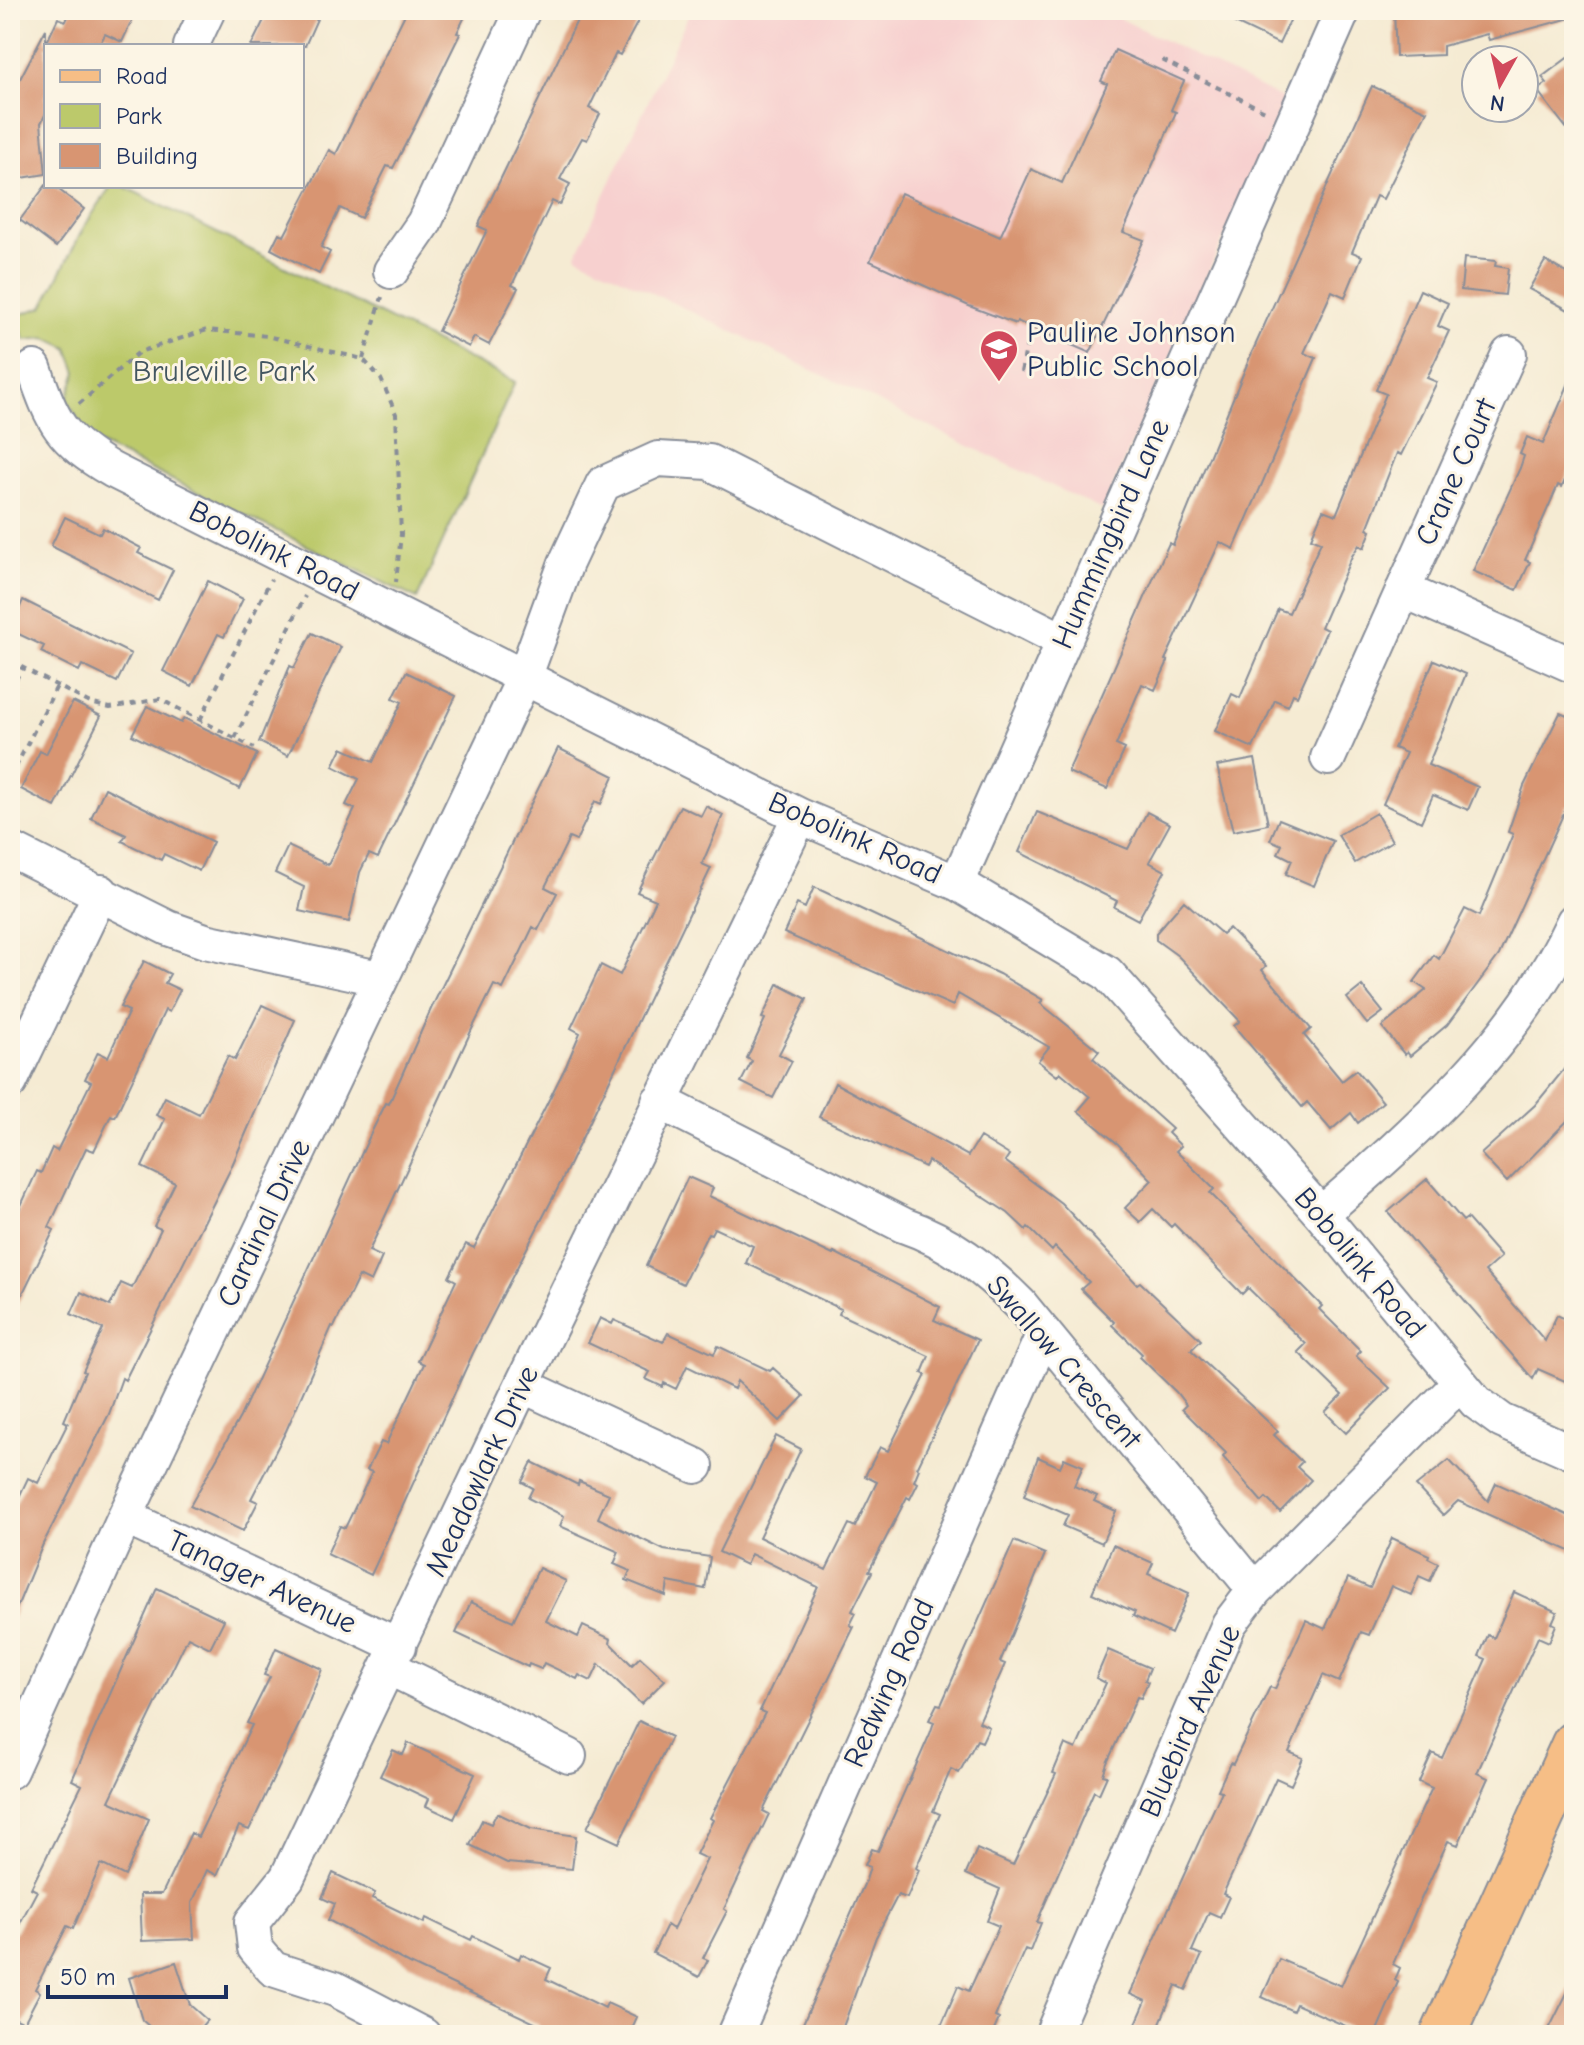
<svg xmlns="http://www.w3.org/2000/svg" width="1584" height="2045" font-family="'Comic Neue',sans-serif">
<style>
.built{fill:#f7d0cf}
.green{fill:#bcc96b;stroke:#6c7c64;stroke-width:2}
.building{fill:#d89572}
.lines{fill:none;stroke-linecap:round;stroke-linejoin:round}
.minor-casing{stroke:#888d98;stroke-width:38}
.major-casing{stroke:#888d98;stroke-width:48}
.path{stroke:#888d98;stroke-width:4;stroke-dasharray:6 6;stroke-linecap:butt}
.minor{stroke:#fff;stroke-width:34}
.major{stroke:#f6be86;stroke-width:44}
.labels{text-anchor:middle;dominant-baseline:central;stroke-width:6;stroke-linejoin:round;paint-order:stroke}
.poi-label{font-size:30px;fill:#1b2f5e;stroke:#fcf5e5;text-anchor:start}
.park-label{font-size:30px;fill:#435661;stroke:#fcf5e5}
.street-label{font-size:30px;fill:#1b2f5e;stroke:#fcf5e5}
</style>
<rect width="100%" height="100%" fill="#fcf5e5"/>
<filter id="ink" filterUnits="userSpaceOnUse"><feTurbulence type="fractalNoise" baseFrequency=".0125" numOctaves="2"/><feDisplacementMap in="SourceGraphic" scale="16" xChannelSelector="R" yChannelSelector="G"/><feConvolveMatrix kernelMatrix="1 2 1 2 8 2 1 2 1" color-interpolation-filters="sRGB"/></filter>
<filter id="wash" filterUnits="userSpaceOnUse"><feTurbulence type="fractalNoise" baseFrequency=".006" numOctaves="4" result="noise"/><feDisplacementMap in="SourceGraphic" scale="32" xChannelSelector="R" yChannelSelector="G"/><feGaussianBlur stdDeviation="1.8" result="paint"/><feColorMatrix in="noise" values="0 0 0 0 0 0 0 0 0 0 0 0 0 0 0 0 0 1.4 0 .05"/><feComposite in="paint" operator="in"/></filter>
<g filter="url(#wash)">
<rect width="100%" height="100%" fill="#f5ebd3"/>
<path class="built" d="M691 10H1103L1285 100 1102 510 576 256Z"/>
<path class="green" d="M111 186H123L515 382 417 599 88 439 67 399 77 372 68 348 47 338 25 340 15 316 43 307 84 227Z"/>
<g id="blocks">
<path class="building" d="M71 10H137L122 42 105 34 99 46H46V113L41 123 46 174 10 180V98L46 29V44L58 18 66 21Z
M269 10H321L305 46H251Z
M407 10H468L457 33 460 34 416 124 393 168 387 166 361 218 340 208 321 247 330 252 319 274 271 249 279 233 284 236 329 150 336 154Z
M582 10H644L620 55 616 53 589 108 600 114 587 140 582 138 560 179 570 184 560 205 552 201 512 285 518 288 489 345 474 337 469 347 438 331 487 230 478 226Z
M1208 10H1295L1279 44Z
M1394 10H1574V17L1489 40 1487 34 1443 46V55L1396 57Z
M1115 50 1184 81 1171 110 1176 112 1123 232 1144 240 1090 353 1017 321 1016 324 969 306 870 261 901 193 1000 237 1031 169 1062 183 1107 84 1101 81Z
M1574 53V138L1537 90 1547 83 1542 77Z
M1372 86 1427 111 1383 199 1376 196 1352 252 1362 256 1345 297 1332 291 1304 353 1316 358 1234 549 1220 542 1165 660 1168 661 1155 690 1142 684 1116 745 1125 749 1107 789 1068 772 1169 543 1173 545 1250 357Z
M46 185 54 186 84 209 56 247 20 220Z
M1464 258 1496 261 1495 266 1508 268 1505 295 1461 290Z
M1545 261 1574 277V313L1529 289Z
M1420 290 1448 303 1438 326 1449 331 1427 378 1437 382 1401 455 1397 453 1367 529 1371 531 1364 548 1359 545 1352 556 1321 627 1327 630 1297 696 1293 694 1288 706 1275 700 1253 748 1215 731 1232 694 1240 698 1278 609 1289 613 1321 542 1311 538 1323 510 1336 515 1386 394 1376 390Z
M1574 371V460L1562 487 1558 485 1525 560 1530 562 1517 590 1473 571 1520 468 1524 456 1520 454 1527 437 1543 444Z
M65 517 100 534 103 528 141 548 138 553 173 570 158 600 51 546Z
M208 581 243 599 224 637 218 634 192 686 163 671Z
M23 600 131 654 117 682 82 665 79 671 41 652 44 646 10 630Z
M312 633 341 647 288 756 259 742 290 666 294 668Z
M1434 660 1466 674 1428 765 1478 787 1468 810 1433 795 1421 822 1383 804 1406 753 1394 748Z
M406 672 456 696 378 858 369 854 360 872 349 922 299 911 304 887 275 873 288 846 328 865 355 809 346 805 359 779 333 766 342 748 373 762 402 702 393 698Z
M73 702 101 716 55 807 21 789 40 751 46 754Z
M147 706 181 723 184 718 257 754 240 789 132 735Z
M1560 713 1574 719V809L1567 806 1499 955 1447 1025 1410 1056 1407 1052 1405 1055 1382 1027 1426 990 1414 982 1434 955 1439 959 1465 909 1479 916 1513 834 1508 832 1524 786Z
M558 748 614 776 601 804 595 801 576 841 569 838 545 887 557 893 538 930 533 927 503 989 494 985 472 1029 369 1251 382 1257 371 1282 359 1276 334 1327 332 1326 286 1431 251 1499 258 1502 243 1531 190 1506 240 1417 373 1129 386 1103 389 1104 431 1009Z
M1255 759 1268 824 1233 831 1217 766Z
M105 788 213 842 199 871 164 854 161 860 122 841 126 835 91 818Z
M680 806 701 816 706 806 723 815 702 864 711 868 562 1180 473 1353 371 1575 327 1554 340 1526 345 1528 372 1472 367 1470 381 1442 386 1444 424 1364 418 1361 456 1281 449 1277 466 1244 474 1248 566 1066 580 1033 571 1028 601 965 620 975 656 900 637 892Z
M1037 812 1128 849 1147 812 1170 824 1149 862 1165 871 1138 920 1114 907 1117 901 1019 852Z
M1376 813 1392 841 1355 863 1338 835Z
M1279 819 1333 841 1314 886 1286 874 1292 860 1278 853 1282 845 1270 840Z
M814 887 999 974 1043 1000 1040 1003 1099 1051 1093 1058 1172 1129 1168 1133 1181 1146 1176 1151 1214 1189 1210 1193 1322 1306 1319 1309 1361 1351 1356 1356 1390 1388 1346 1433 1325 1412 1342 1395 1298 1352 1306 1344 1248 1288 1242 1294 1174 1224 1171 1227 1153 1209 1140 1222 1125 1208 1152 1180 1118 1144 1078 1111 1090 1097 1060 1072 1057 1076 1038 1061 1049 1047 958 994 953 1006 784 933 797 904 805 908Z
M1184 901 1222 934 1229 928 1266 966 1262 970 1311 1029 1304 1035 1342 1081 1356 1070 1383 1102 1358 1123 1351 1113 1331 1130 1307 1102 1302 1107 1234 1026 1240 1021 1178 956 1156 940V933Z
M144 961 170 974 165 983 180 990 169 1012 165 1010 115 1117 111 1115 94 1151 86 1148 49 1227 54 1230 10 1319V1229L37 1171 41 1173 52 1148 57 1151 91 1082 85 1079 98 1052 108 1057 129 1011 120 1007Z
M778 984 807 999 779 1054 792 1061 773 1098 741 1082 752 1061 747 1058 765 1019 762 1018Z
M1362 986 1383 1012 1367 1024 1347 998Z
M262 1005 295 1020 230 1170 125 1380 122 1378 109 1414 43 1544 10 1624V1516L28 1478 38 1483 68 1423 64 1421 85 1372 83 1371 103 1329 71 1314 81 1292 110 1306 121 1283 132 1288 161 1229 154 1226 175 1183 142 1167 165 1119 156 1115 165 1097 199 1114 228 1056 235 1060Z
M1574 1057V1114L1507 1182 1481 1154 1535 1105Z
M835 1083 968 1156 980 1137 1009 1155 1005 1161 1061 1203 1137 1284 1140 1282 1201 1340 1191 1350 1278 1431 1274 1435 1302 1462 1297 1467 1311 1480 1280 1512 1266 1498 1262 1502 1223 1457 1226 1453 1182 1409 1186 1405 1176 1392 1140 1357 1142 1354 1112 1325 1114 1322 1081 1289 1089 1282 1055 1247 1052 1251 1028 1227 1026 1230 1008 1213 928 1161 925 1167 819 1117Z
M688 1177 713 1188 709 1196 833 1255 834 1252 940 1307 934 1320 978 1340 917 1468 919 1469 914 1481 918 1483 910 1499 907 1497 869 1571 872 1572 852 1611 856 1613 850 1625 854 1627 763 1811 769 1814 724 1909 727 1911 703 1958 708 1960 699 1977 653 1953 667 1925 673 1929 707 1859 696 1854 713 1820 710 1818 765 1713 760 1711 818 1587 751 1554 746 1565 719 1552 776 1436 801 1449 759 1537 826 1570 849 1524 855 1527 877 1482 865 1476 880 1447 888 1451 926 1375 922 1373 929 1356 839 1314 841 1309 746 1263 753 1246 714 1228 711 1234 708 1233 683 1284 646 1266Z
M1427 1179 1463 1221 1467 1218 1501 1257 1485 1271 1545 1341 1557 1315 1574 1323V1385L1538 1369 1533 1379 1388 1212Z
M600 1318 612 1324 614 1320 663 1342 668 1333 714 1354 718 1346 770 1371 773 1368 804 1396 780 1421 737 1381 734 1389 687 1366 676 1389 664 1383 663 1387 646 1379 650 1372 588 1343Z
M1038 1457 1060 1467 1064 1458 1083 1466 1074 1486 1097 1496 1094 1501 1116 1511 1102 1543 1063 1526 1068 1515 1024 1496Z
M1449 1460 1488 1501 1496 1483 1574 1518V1553L1458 1501 1443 1515 1416 1486Z
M532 1462 578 1485 579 1481 609 1494 598 1518 664 1550 710 1557 705 1589 668 1582 666 1596 626 1580 630 1571 614 1564 619 1552 560 1526 564 1516 528 1498 533 1488 522 1482Z
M1392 1538 1429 1555 1428 1558 1438 1563 1430 1581 1419 1576 1411 1595 1391 1586 1369 1635 1361 1632 1339 1682 1323 1675 1289 1752 1303 1758 1291 1785 1276 1778 1223 1894 1229 1897 1220 1917 1209 1912 1192 1951 1202 1955 1186 1990 1176 1985 1155 2035H1131L1146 2001 1130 1994 1222 1791 1218 1790 1230 1763 1233 1764 1270 1687 1275 1689 1306 1620 1325 1629 1348 1578 1370 1588Z
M1014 1541 1045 1554 1000 1662 1005 1664 979 1722 989 1727 982 1742 977 1740 959 1773 951 1769 933 1811 940 1814 916 1868 919 1870 907 1898 898 1895 876 1937 840 2035H823L801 2028 866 1880 870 1867 865 1865 872 1849 878 1851 930 1734 934 1722 929 1720 937 1704 941 1705Z
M1113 1545 1153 1563 1148 1574 1189 1593 1171 1634 1133 1616 1135 1612 1092 1593Z
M539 1568 566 1581 546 1621 578 1637 583 1626 611 1639 610 1643 632 1665 640 1657 665 1680 641 1704 599 1664 591 1681 579 1675 577 1679 544 1663 541 1669 529 1664 528 1667 456 1633 471 1602 513 1621Z
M157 1588 224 1620 210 1648 188 1637 109 1801 149 1819 125 1876 101 1864 73 1929 67 1926 35 1989 40 1992 24 2023 10 2016V1942L37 1891 31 1888 82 1785 72 1780Z
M1514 1592 1557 1612 1552 1623 1556 1625 1549 1642 1538 1637 1477 1773 1488 1778 1465 1829 1458 1845 1448 1841 1416 1910 1393 1964 1400 1968 1395 1980 1398 1982 1375 2035H1366L1296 2004 1293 2011 1262 1997 1279 1959 1341 1986 1432 1788 1419 1782 1432 1753 1442 1758 1486 1659 1479 1656 1488 1635 1494 1638Z
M276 1648 322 1669 304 1714 249 1830 239 1826 217 1875 207 1870 192 1903 194 1939 142 1941 140 1894H162L191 1833 198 1837 252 1725 247 1723 270 1677 264 1675Z
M1108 1650 1150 1668 1145 1680 1148 1682 1141 1698 1137 1697 1107 1763 1103 1775 1107 1776 1099 1794 1094 1791 1063 1862 1037 1922 1041 1923 1030 1951 1025 1949 1000 2005 995 2017 999 2019 992 2035H937L958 1986 969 1991 999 1926 987 1921 1000 1889 966 1874 977 1849 1013 1865 1056 1774 1053 1773 1065 1744 1076 1749 1106 1683 1096 1678Z
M639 1721 671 1737 619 1843 587 1828Z
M408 1743 475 1774 454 1819 426 1806 429 1799 380 1776 393 1750 403 1755Z
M497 1813 531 1829 576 1836 572 1869 507 1863 470 1845 482 1820 491 1824Z
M333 1873 375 1893 372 1898 424 1923 426 1918 471 1940 473 1936 519 1959 521 1954 551 1968 546 1979 605 2008 607 2003 637 2017 629 2035H549L537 2029 539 2025 410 1964 328 1920 335 1904 322 1898Z
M176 1962 190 2005 207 2020 194 2035H159L142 2020 129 1978Z
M1574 1979V2035H1546Z"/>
</g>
</g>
<g filter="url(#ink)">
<use href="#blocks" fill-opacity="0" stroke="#888d98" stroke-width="2"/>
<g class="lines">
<defs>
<path id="minor" d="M191 46 208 10
M391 271 424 223 523 10
M34 368C53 423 60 439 112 470L800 816 957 883 1107 973 1321 1214 1476 1402 1502 1421 1574 1453
M1403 590 1574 666
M1328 758 1509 354
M10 849 168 928 205 941 379 978
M957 883 1343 10
M10 1082 101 892
M659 1101 903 1225C950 1241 985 1269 1020 1304L1255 1590
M1321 1214C1420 1128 1518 1042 1574 921
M522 1385 696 1466
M125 1517 399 1646
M388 1667 569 1756
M10 1771 125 1517 524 678 566 563 603 484 658 459 709 462 1064 641
M423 2035 335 1989 273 1969 255 1948 252 1922 287 1878 522 1385 800 816
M735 2035 1044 1333
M1052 2035 1229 1624 1255 1590 1460 1383"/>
<path id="major" d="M1443 2035 1574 1744"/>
</defs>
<use href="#minor" class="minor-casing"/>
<use href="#major" class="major-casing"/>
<path class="path" d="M1162 60 1267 112
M363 359 382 297
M1021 372 1028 339
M79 404 139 352 207 330 267 336 363 359 381 379 396 414 401 534 396 582
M10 661 90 703 110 708 160 699 254 748
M10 691 22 668
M200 720 271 579
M235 738 305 596
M10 778 57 686"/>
<use href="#minor" class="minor"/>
<use href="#major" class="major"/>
</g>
</g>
<defs>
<symbol id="school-pin" viewBox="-11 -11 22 30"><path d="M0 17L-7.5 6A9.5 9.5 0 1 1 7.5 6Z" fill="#d1495b" stroke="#fcf5e5"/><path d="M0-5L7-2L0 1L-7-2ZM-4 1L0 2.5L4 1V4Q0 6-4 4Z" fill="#fff"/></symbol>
</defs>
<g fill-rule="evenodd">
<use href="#school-pin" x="977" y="327" width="44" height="60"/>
</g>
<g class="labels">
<g class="poi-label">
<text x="1027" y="332">Pauline Johnson<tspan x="1027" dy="34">Public School</tspan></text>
</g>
<g class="park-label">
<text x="224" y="371">Bruleville Park</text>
</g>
<g class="street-label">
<text transform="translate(1456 472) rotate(-66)">Crane Court</text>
<text transform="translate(1111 534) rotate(-66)">Hummingbird Lane</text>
<text transform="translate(274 551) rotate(27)">Bobolink Road</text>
<text transform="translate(855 838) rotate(24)">Bobolink Road</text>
<text transform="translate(264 1223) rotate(-65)">Cardinal Drive</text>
<text transform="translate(1360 1263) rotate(50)">Bobolink Road</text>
<text transform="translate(1064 1362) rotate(49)">Swallow Crescent</text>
<text transform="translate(482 1471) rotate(-65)">Meadowlark Drive</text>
<text transform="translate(262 1582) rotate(25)">Tanager Avenue</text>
<text transform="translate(889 1683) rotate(-66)">Redwing Road</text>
<text transform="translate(1190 1721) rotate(-66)">Bluebird Avenue</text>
</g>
</g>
<rect width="1584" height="2045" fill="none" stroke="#fcf5e5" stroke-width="40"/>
<rect x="44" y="44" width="260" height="144" fill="#fcf5e5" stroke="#a2a6af" stroke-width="2"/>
<rect x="60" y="70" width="40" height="12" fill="#f6be86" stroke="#a2a6af" stroke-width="2"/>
<text x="116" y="84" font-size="24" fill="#1b2f5e">Road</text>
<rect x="60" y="104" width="40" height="24" fill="#bcc96b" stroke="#a2a6af" stroke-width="2"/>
<text x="116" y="124" font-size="24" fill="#1b2f5e">Park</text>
<rect x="60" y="144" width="40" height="24" fill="#d89572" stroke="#a2a6af" stroke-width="2"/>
<text x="116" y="164" font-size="24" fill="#1b2f5e">Building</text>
<g transform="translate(1500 84) rotate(188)"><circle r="38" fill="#fcf5e5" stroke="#a2a6af" stroke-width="2"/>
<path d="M0-6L14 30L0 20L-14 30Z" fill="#d1495b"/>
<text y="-12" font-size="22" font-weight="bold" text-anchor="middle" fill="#1b2f5e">N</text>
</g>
<path d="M48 1985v12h178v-12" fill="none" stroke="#1b2f5e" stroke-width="4"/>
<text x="60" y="1985" font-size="24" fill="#1b2f5e" stroke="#fcf5e5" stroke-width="6" paint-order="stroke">50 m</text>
</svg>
